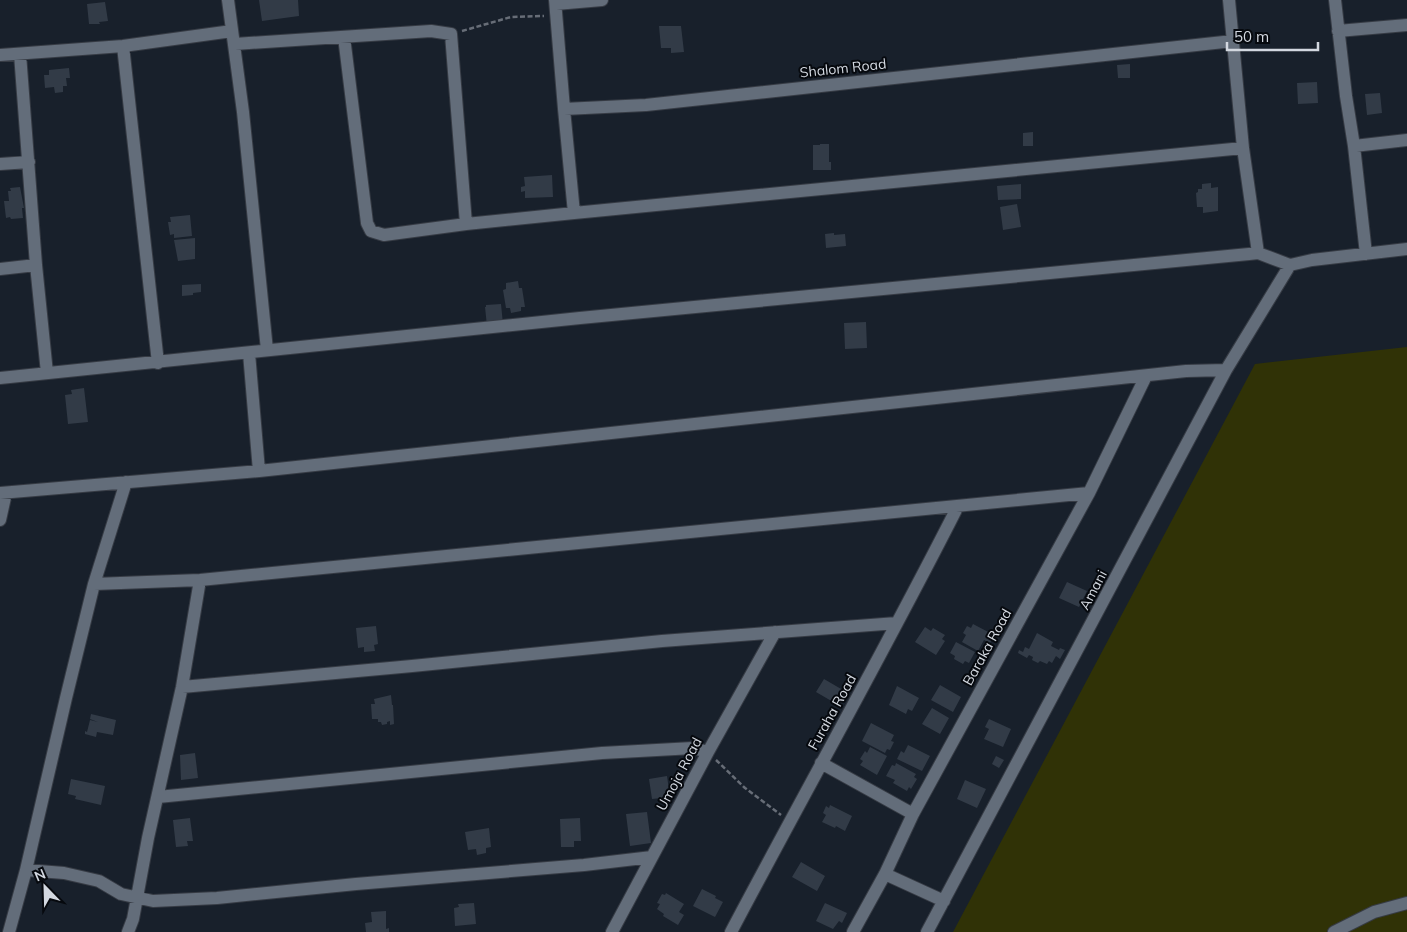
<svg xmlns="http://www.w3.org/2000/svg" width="1407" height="932" font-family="Mulish,sans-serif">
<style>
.park{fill:#303206}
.building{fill:#323b47}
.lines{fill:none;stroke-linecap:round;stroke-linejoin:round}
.minor-casing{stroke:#363b44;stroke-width:14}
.path{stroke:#676d77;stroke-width:2.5;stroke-dasharray:5 2.5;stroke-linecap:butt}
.minor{stroke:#636d7a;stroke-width:12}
.labels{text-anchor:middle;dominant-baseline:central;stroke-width:4;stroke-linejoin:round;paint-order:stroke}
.street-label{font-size:14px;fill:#d3d8e0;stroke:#06090e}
</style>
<rect width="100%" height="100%" fill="#18202b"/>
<path class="park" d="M1407 347V932H953L1255 364Z"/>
<path class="building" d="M259 0H298L299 16 262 21Z
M105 2 108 21 99 22 100 24H89L87 4Z
M659 26H681L684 52 671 53V48H661Z
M1130 64V78H1118L1117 65Z
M69 68 70 78H66L67 86H63V92L55 93 54 87 45 88 44 75H49V70Z
M1317 82 1318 103 1298 104 1297 83Z
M1380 93 1382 113 1367 115 1365 94Z
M1033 132V146H1023V133Z
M820 144H829V162H831V170H813V145H820Z
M552 175 553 197 525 198V191L521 192V187L525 186 524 177Z
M1211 183V188L1218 187V211L1203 213V207H1197L1196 193 1198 192V189H1202V184Z
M1021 184V199L998 200 997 186Z
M20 187 24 208H22L23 218 11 219 10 217 6 218 4 201H9L8 191H11L10 188Z
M1017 204 1021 227 1003 230 1000 207Z
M190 215 192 236 174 238V234L170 235 168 222H171L170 217Z
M834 233V235L845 234 846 246 826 248 825 234Z
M195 238V259L178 261 174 240Z
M518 281 519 288H522L525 307H521V311L511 313 510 308H506L503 290 506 289V283Z
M201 284V292L193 293V295L182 296V285Z
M501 304 503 324 487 326 485 307H486V305Z
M866 322 867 348 845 349 844 323Z
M84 388 88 422 68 424 65 395 72 394 71 390Z
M1067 582 1087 591 1079 607 1059 598Z
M973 624 994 635 990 643 984 640 978 651 962 642 966 635 963 633 967 626 971 628Z
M376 626 378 644 374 645 375 651 364 652V647L358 648 356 628Z
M925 627 931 631 933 628 945 635 942 639 945 641 936 655 915 642Z
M1037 633 1053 642 1051 646 1059 650 1060 648 1065 650 1060 659 1056 656 1052 663 1049 661 1047 664 1040 661 1038 663 1032 660 1033 657 1029 655 1027 658 1018 653 1019 650 1023 652 1025 647 1029 649Z
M956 642 975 652 969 663 965 661 963 664 954 659 955 656 950 653Z
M824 679 848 693 840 706 816 692Z
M940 685 961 697 953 712 931 700Z
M897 686 919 698 912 711 908 709 906 714 889 705Z
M391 695 392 705H393L394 724 390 725V721L387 722V724L382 725 381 722H378V719H372L371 704H375L374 699Z
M932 708 949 718 940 734 922 724Z
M91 714 116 720 113 735 97 732 96 737 85 734V731L87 732 90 720 98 722 90 719Z
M989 719 1011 729 1003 747 984 739 989 729 985 727Z
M871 723 894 735 891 741 894 742 890 750 887 749 885 753 862 741Z
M908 745 930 756 922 771 897 759 901 751 904 753Z
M870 747 887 756 877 775 860 765 863 761 860 759 865 751 867 753Z
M195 753 198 778 181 780 180 755Z
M996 756 1004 760 999 768 992 764Z
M896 763 916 774 914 777 917 779 911 789 909 787 907 791 893 783 895 780 886 776 892 765 895 766Z
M667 776 670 797 652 799 649 779Z
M71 779 105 786 101 805 75 799 76 796 68 794Z
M965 780 986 789 977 808 957 799Z
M830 805 852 816 845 831 836 826 835 828 822 822 826 815 823 813 826 806 829 808Z
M647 812 651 843 630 846 626 814Z
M190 818 193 841H187L188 846 176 847 173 820Z
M580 818 581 841H574V847H561L560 819Z
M489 828 491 847 486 848V853L477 855 476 849 468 850 465 832Z
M801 862 825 876 817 891 792 877Z
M702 889 716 896 715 898 723 902 715 917 693 906Z
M666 893 684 904 679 912 684 915 678 925 663 916 664 914 657 909 660 904 657 903 662 894 665 895Z
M474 903 476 924 455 926 454 908 459 907 458 904Z
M825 903 847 913 842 923 839 921 833 929 816 921Z
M386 911V929L389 928V932H366L365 923 372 922 371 912Z"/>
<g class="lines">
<defs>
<path id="minor" d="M228 0 243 112 267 350
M555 0 564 109 646 105 1233 41
M1229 0 1243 148 1258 253
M1335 0 1346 96 1354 146 1407 140
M556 4 602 0
M1338 31 1407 25
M344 37 367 223 371 231 384 235 466 224 574 213 1243 148
M235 44 431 31 451 34 466 224
M123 46 158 363
M20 54 36 265 47 373
M0 55 123 46 232 31
M564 109 574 213
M1354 146 1366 254
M0 164 29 162
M0 269 36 265
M249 353 259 471
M0 378 580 318 1249 254 1258 253 1290 265 1312 260 1407 249
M0 493 259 471 1186 371 1226 370
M0 520 6 493
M94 584 200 580 1089 493
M182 687 412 666 662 641 897 623
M821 763 913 814
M158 797 602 753 693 748 708 752
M26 870 64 873 99 881 121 894 153 901 217 898 356 884 584 865 652 857
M885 874 944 901
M9 932 26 870 66 698 94 584 126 482
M128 932 133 919 148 838 182 687 200 580
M612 932 708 752 775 632
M731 932C806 790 885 650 958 506
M853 932 885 874 913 814 1089 493 1146 376
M927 932 1226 370 1290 265
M1334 932 1374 912 1407 903"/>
</defs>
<use href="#minor" class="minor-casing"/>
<path class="path" d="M462 31 511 17 544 16
M716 760 745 788 781 815"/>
<use href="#minor" class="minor"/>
</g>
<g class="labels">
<g class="street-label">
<text transform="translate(843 68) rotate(-6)">Shalom Road</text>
<text transform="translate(1093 590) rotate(-62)">Amani</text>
<text transform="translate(987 647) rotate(-61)">Baraka Road</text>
<text transform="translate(832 712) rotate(-61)">Furaha Road</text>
<text transform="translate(679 774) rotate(-62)">Umoja Road</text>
</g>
</g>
<g transform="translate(45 887) rotate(337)" stroke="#06090e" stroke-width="4" paint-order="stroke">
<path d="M0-4L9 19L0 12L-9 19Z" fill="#d3d8e0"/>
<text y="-8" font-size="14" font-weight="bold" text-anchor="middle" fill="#d3d8e0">N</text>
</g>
<path d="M1227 42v8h91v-8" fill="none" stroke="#d3d8e0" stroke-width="2.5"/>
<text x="1234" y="42" font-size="15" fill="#d3d8e0" stroke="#06090e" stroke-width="4" paint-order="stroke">50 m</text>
</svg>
